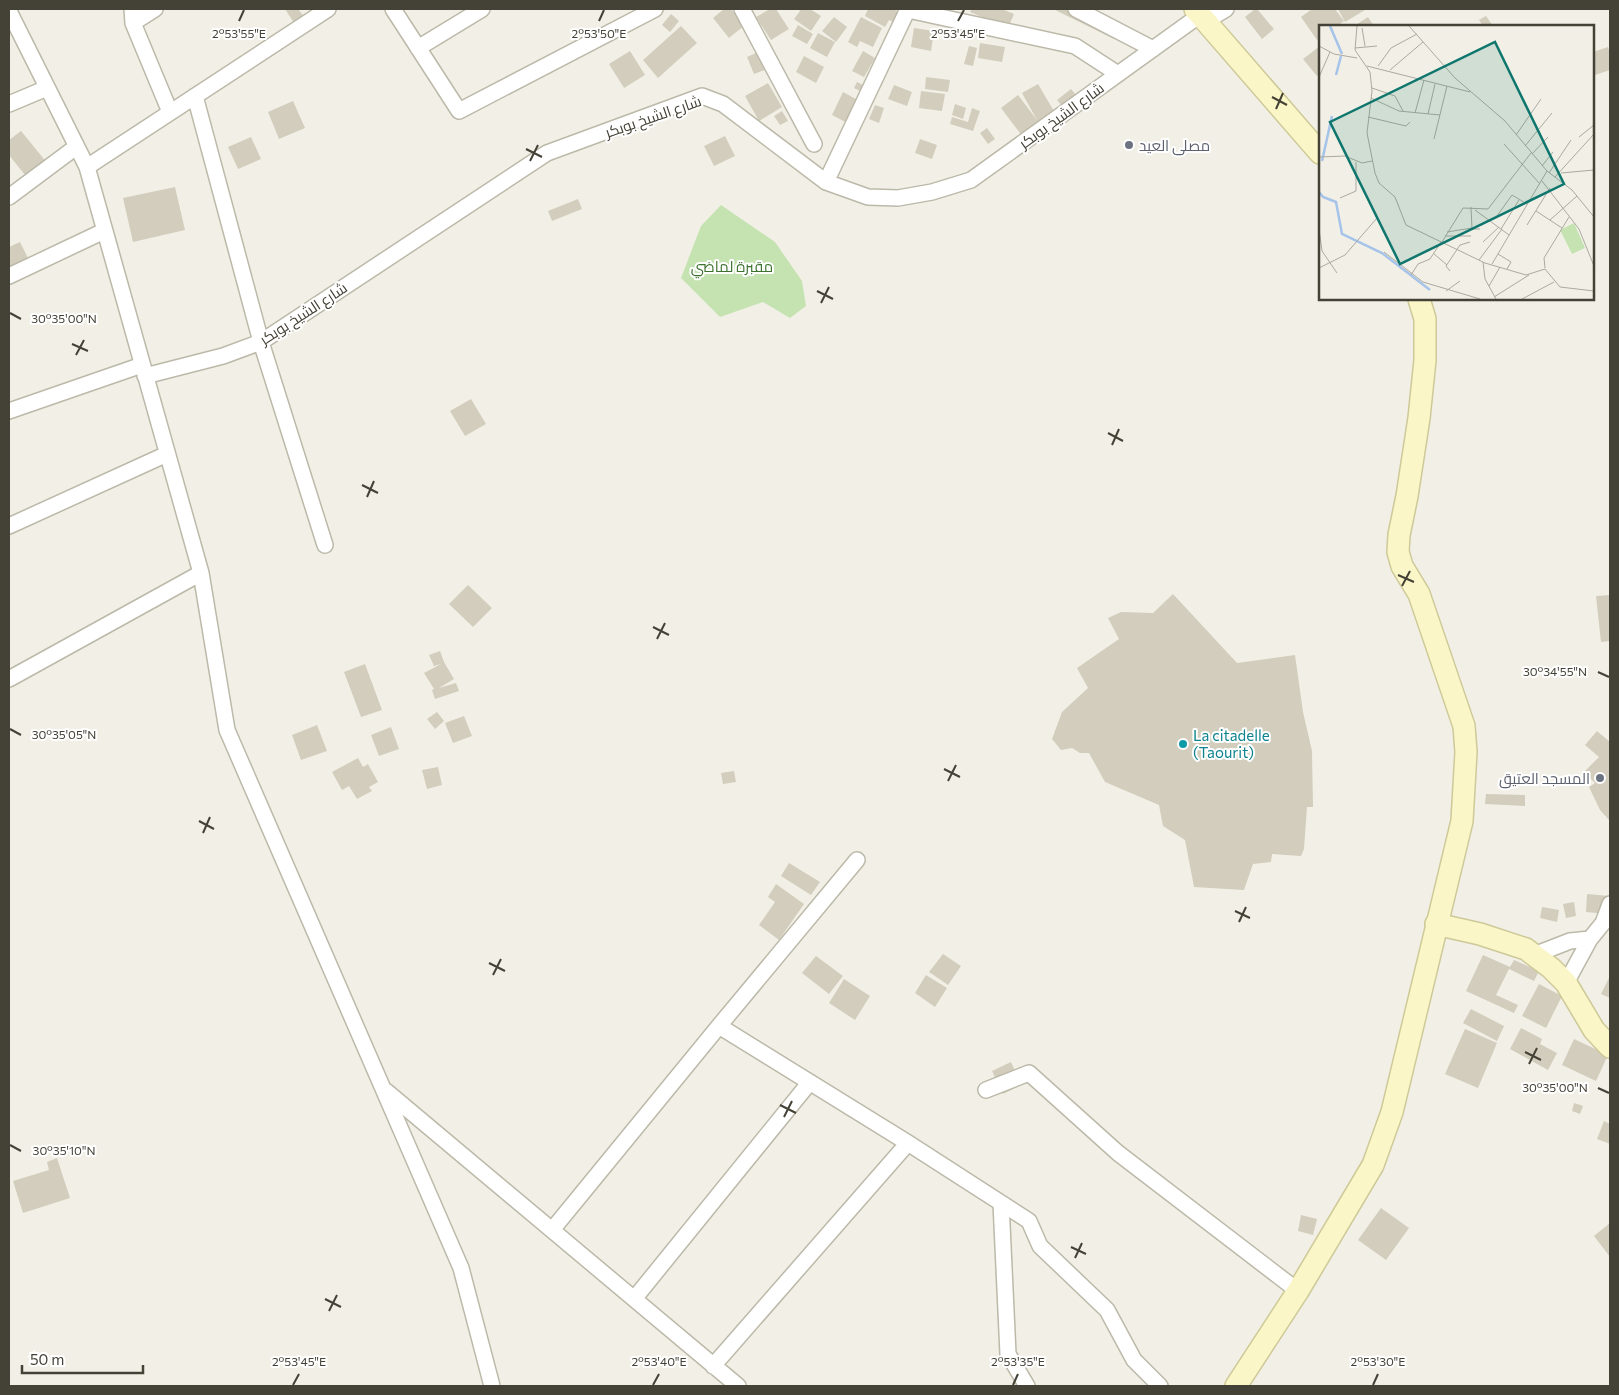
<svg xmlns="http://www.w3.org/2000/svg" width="1619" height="1395" font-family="Commissioner,Cairo,sans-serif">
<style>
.green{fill:#c4e3b1}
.building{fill:#d2cdbc}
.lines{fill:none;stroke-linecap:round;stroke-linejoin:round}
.street-casing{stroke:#bcb9a9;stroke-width:18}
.secondary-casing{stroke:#cec998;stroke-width:24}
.street{stroke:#fff;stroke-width:15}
.secondary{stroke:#faf6c7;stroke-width:21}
.ticks{fill:none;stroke:#444136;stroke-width:2}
.worship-dot{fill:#6b7280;stroke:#fff;stroke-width:2}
.culture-dot{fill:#0f9aa8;stroke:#fff;stroke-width:2}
.labels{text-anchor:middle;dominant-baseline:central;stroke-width:4;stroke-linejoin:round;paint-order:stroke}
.street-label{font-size:15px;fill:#444136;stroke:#fff}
.worship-label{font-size:15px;fill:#5b616d;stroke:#fff;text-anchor:start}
.park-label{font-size:15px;fill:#3c712e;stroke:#fff}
.culture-label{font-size:15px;fill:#0d838f;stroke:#fff;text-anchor:start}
.inset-river{fill:none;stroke:#a6c3ea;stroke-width:2.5}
.inset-road{fill:none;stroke:#acaaa0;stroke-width:1}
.view{fill:#0f766e;fill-opacity:0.15;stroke:#0f766e;stroke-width:2.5}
.inset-edge{fill:none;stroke:#444136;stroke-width:2.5}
.ticks-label{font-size:12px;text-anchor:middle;fill:#444136;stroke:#fff;stroke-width:4;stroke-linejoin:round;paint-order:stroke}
</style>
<rect width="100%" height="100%" fill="#f2f0e6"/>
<path class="green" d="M721 205 775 242 802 281 806 306 790 318 763 302 720 317 681 278 701 226Z"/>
<path class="building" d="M285 9H298L306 19 296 26Z
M724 9H731L745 25 729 38 713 18Z
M770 9H776L789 29 771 40 756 17Z
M798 9H810L821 16 811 31 794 19 800 11Z
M868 9H893L904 14 899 25 889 20 885 27 865 16Z
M972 9H1002L1014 14 1008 28 970 12Z
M1053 9H1078L1119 29 1114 39Z
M1255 9H1257L1274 29 1262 39 1245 17Z
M1312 9H1335L1344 21 1337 26H1320V38L1317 40 1301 17Z
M1338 9H1364L1365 10 1345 22Z
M671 14 679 21 670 32 662 25Z
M1486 16 1493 26H1483L1479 20Z
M834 17 847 27 836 42 822 31Z
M861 17 882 28 873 47 860 41 857 47 848 42Z
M1368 17 1374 26H1354Z
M798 25 813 34 807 44 792 36Z
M681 26 697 43 658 78 643 60Z
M914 28 934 31 931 51 911 47Z
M818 33 835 42 827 57 810 48Z
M980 43 1005 47 1002 62 978 58Z
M969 46 977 48 973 66 964 64Z
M1320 46V73L1317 76 1303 59Z
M1608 47 1610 53V70L1595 75 1593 69V52Z
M630 51 645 75 624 88 609 64Z
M863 51 875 58 864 77 852 71Z
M758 52 765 70 754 74 747 57Z
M804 56 824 67 816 83 796 72Z
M926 77 950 80 948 92 925 89Z
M857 82 867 87 864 93 854 88Z
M768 83 782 107 759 121 745 96Z
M1038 84 1055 113 1039 122 1040 124 1023 137 1001 108 1018 95 1037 120 1022 93Z
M894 85 912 92 907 106 888 99Z
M1071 89 1076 95 1062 106 1057 100Z
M921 91 945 94 942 111 919 108Z
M843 92 865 104 853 126 832 115Z
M293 101 305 128 279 139 268 112Z
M955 104 966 108 963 119 952 115Z
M875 105 884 108 879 123 869 119Z
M972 108 980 111 973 131 950 124 952 117 968 122Z
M782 111 788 121 780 125 774 116Z
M987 128 995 139 988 144 980 133Z
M21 131 48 164 29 180 9 155V140Z
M725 136 735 156 714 166 704 146Z
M251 137 261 159 238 169 228 147Z
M920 139 937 145 932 159 915 153Z
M175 187 185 230 133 242 123 198Z
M578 199 582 209 552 221 548 211Z
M20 242 31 264 12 273 9 265V247Z
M471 399 486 424 465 436 450 411Z
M468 585 492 608 473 627 449 604Z
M1173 594 1237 663 1295 655 1303 712 1312 751 1313 807H1307L1304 849 1301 856 1272 854 1271 862 1253 864 1244 890 1194 887 1185 840 1163 826 1159 805 1105 782 1089 753H1080L1072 748 1061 750 1052 739 1062 712 1088 688 1077 668 1119 639 1108 618 1121 612 1153 613Z
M1610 595V641L1601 642 1596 596Z
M440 651 444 662 454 679 439 688 456 683 459 691 435 699 432 690 434 689 424 673 441 664 434 666 429 655Z
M365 664 382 710 361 717 344 672Z
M437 712 444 721 435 729 427 719Z
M464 716 472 736 453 743 445 723Z
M317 725 327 751 301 760 292 735Z
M391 727 399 749 379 756 371 735Z
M1597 731 1610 742V821L1600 810 1589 787 1595 783 1584 772 1599 757 1585 745Z
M358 758 363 767 368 764 378 782 369 787 372 791 357 799 349 786 342 790 332 772Z
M438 767 442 785 427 789 422 770Z
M734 771 736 782 723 784 721 773Z
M1486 794 1525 795V806L1485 804Z
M789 863 820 882 811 895 781 876Z
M776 884 804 904 779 940 759 925 775 902 768 897Z
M1587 894 1609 896 1608 914 1586 912Z
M1574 902 1576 916 1566 918 1563 904Z
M1542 907 1559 910 1557 922 1540 918Z
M943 954 961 966 948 985 929 972Z
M1483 955 1510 967 1514 960 1539 971 1534 981 1509 969 1496 995 1518 1005 1514 1013 1466 991Z
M816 956 843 976 829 994 802 973Z
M926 975 947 988 935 1007 915 993Z
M1610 976V998L1601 994Z
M844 979 870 996 855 1020 829 1003Z
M1539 984 1562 996 1546 1028 1522 1016Z
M1471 1009 1504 1026 1497 1041 1463 1023Z
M1521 1028 1542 1039 1540 1044 1557 1053 1548 1070 1510 1049Z
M1465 1029 1497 1043 1478 1088 1445 1074Z
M1574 1039 1608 1055 1596 1081 1562 1065Z
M1011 1062 1021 1085 1003 1094 992 1071Z
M1574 1103 1583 1106 1580 1114 1572 1111Z
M1604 1121 1610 1124V1144L1597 1139Z
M57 1158 70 1198 23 1213 13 1181 49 1170 47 1162Z
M1381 1208 1409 1228 1386 1260 1358 1240Z
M1301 1215 1317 1219 1313 1235 1298 1231Z
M1610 1223V1257L1594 1236Z"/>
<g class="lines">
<defs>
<path id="street" d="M132 9 133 23 170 112
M393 9 459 111 655 9
M742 9 814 144
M1076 9 1153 49
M908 10 1075 46 1118 74
M9 11 87 167 201 573 227 730 461 1268 492 1386
M1206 21 1226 9
M133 23 155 9
M418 48 482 9
M195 96 261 342 325 545
M9 104 47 88
M87 167 328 9
M826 182 908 9
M9 197 76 147
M9 276 104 231
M145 376 223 356 261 342 547 153 702 96 723 104 826 182 868 197 898 198 932 192 971 180 1200 15
M9 411 142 365
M9 526 167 454
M9 679 201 573
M1534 955 1570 941 1590 939
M1566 983 1590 939 1603 923 1610 904
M719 1026 908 1143 1029 1221 1040 1246 1107 1310 1134 1360 1160 1386
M986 1090 1029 1073 1118 1153 1298 1291
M386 1091 738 1386
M1001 1203 1008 1354 1027 1386
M552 1230 719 1026 857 860
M634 1299 810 1082
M713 1366 908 1143"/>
<path id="secondary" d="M1195 9 1320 153
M1436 924 1480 934 1526 949 1551 968 1566 983 1594 1030 1610 1047
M1236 1386 1298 1291 1373 1165 1392 1112 1462 821 1466 752 1464 726 1419 594 1402 566 1398 552 1399 535 1407 496 1419 418 1425 360V319L1419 299"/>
</defs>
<use href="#street" class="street-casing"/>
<use href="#secondary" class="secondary-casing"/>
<use href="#street" class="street"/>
<use href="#secondary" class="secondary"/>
</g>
<path class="ticks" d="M239 21 244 10M599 21 604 10M958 21 964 10M1272 97 1287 105M1276 109 1283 93M526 149 542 157M530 161 538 145M817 291 833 299M821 303 829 287M10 313 21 319M72 344 88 351M76 355 84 340M1108 433 1123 441M1112 445 1119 429M362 485 378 493M367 497 374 481M1398 575 1414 582M1402 586 1410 571M653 627 669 635M657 639 665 623M1598 672 1609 677M10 729 21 735M944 769 960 777M948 781 956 765M199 821 214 829M203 833 210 817M1235 911 1250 918M1239 922 1246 907M489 963 505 971M493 975 501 959M1525 1052 1541 1060M1529 1064 1537 1048M1598 1088 1609 1093M780 1105 796 1113M784 1117 792 1101M10 1145 21 1151M1071 1247 1086 1254M1075 1258 1082 1243M325 1299 341 1307M329 1311 337 1295M293 1385 299 1374M653 1385 659 1374M1013 1385 1018 1374M1373 1385 1378 1374"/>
<g class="worship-dot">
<circle cx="1129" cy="145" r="5"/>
<circle cx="1600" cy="778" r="5"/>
</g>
<circle class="culture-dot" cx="1183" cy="744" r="5"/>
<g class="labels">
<g class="street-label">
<text transform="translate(1061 115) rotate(-36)">شارع الشيخ بوبكر</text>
<text transform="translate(653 116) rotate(-19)">شارع الشيخ بوبكر</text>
<text transform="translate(303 313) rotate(-33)">شارع الشيخ بوبكر</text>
</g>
<g class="worship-label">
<text x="1139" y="145">مصلى العيد</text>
<text x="1590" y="778" text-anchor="end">المسجد العتيق</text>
</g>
<g class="park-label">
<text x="732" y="266">مقبرة لماضي</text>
</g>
<g class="culture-label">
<text x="1193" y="735">La citadelle<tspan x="1193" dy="17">(Taourit)</tspan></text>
</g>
</g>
<g transform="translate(1319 25)">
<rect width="275" height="275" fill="#f2f0e6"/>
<path d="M255 198 266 223 253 229 241 205Z" fill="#c4e3b1"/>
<path class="inset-river" d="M11 1 23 29M17 50 22 31M3 136 13 91M0 167 4 172 17 177 23 209 63 228 111 265"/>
<path class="inset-road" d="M38 1 36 25 51 47 53 66 48 108 56 148 60 158 76 172 87 200 166 238 207 250 226 244 241 262 275 266M90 1 136 53 186 96 228 146 253 165 275 192M43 3 46 21M0 21 15 29 38 33M36 23 58 21M48 41 151 67M59 41 72 23 98 9M71 45 104 17M0 52 11 27M53 63 76 71 84 86M52 73 80 86 121 90M96 88 105 55M109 89 116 59M49 92 87 101 91 97M197 110 222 74M260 112 275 100M115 114 128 61M185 119 221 159M206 121 233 88M213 129 229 112M0 132 26 131 43 138 53 136M223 141 234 127M230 148 252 115M242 148 275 145M236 152 275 109M223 156 260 204 275 241M21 173 37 166V137M152 182 153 204H161M156 185 190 210M217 186 243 203M178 191 193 170 208 179M231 195 258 171M208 200 231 163M0 204 3 226 18 248M182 204 200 175M128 207 153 203M126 211H152M123 217 144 183 169 184 212 128M164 217 180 202M65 227 104 257 161 274M114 228 128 240M179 229 192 237 188 244M160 235 183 204M164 237 166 254 177 274M173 239 228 146M0 243 26 230 58 193M226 243 225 233 250 192M131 246 127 241 141 220 151 217M92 250 99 239 111 234 122 217M170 261 181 242M127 266 141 256M175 272 210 250M203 274 235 257"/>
<path class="view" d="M176 17 245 159 81 239 11 97Z"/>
<rect width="275" height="275" class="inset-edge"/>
</g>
<g class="ticks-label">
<text x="599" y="38">2°53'50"E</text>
<text x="239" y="38">2°53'55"E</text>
<text x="958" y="38">2°53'45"E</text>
<text x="64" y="323">30°35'00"N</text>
<text x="1555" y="676">30°34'55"N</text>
<text x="64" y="739">30°35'05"N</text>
<text x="1555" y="1092">30°35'00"N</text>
<text x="64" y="1155">30°35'10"N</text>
<text x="299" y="1366">2°53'45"E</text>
<text x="659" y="1366">2°53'40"E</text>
<text x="1018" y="1366">2°53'35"E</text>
<text x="1378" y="1366">2°53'30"E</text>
</g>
<rect width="1619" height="1395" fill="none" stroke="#444136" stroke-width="20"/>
<path d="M22 1365v8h121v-8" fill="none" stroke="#444136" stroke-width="2.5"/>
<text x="30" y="1365" font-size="15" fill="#444136" stroke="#ffffff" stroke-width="4" paint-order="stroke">50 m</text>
</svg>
